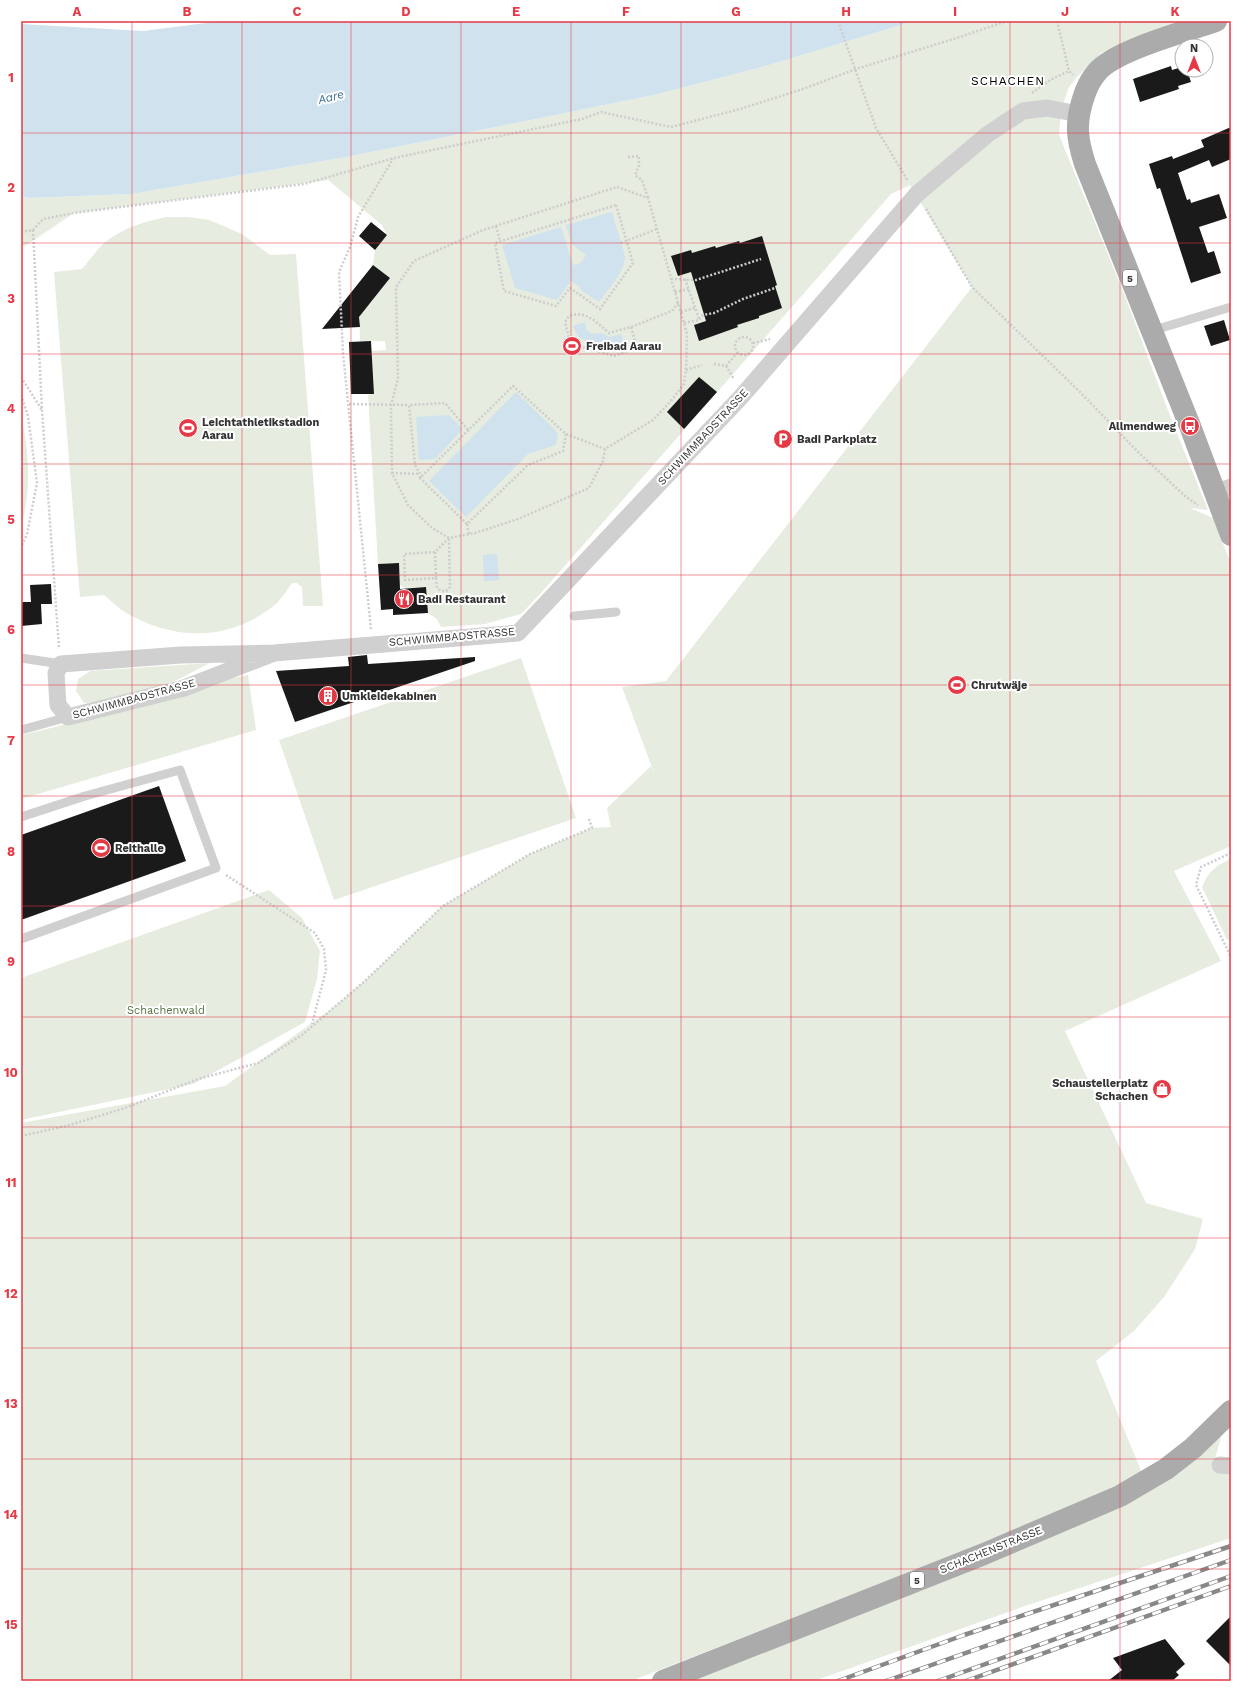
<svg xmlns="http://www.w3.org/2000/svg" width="1252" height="1702" font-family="'Work Sans',sans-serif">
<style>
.green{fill:#e6ecdf}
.water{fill:#cfe2ee}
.building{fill:#1a1a1a}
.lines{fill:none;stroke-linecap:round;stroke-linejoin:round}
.path{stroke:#cdcdcd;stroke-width:2.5;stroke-dasharray:2 2;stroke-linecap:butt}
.lane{stroke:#d0d0d0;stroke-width:9}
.street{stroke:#d0d0d0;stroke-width:17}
.primary{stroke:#ababab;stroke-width:22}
.rail-casing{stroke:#888;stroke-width:4.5}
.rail{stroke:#fff;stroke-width:3;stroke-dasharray:9;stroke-linecap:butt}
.grid{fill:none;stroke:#e63946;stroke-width:1;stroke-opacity:0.55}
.labels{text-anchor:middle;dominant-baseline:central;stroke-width:4;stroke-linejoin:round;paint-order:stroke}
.shield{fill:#fff;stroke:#707070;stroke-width:1}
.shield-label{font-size:10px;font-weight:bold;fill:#333}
.poi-label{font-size:11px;font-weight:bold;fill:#333;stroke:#fff;text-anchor:start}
.street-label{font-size:11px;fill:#333;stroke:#fff}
.park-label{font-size:11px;fill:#56703f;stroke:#fff}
.neighbourhood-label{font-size:12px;letter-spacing:1px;fill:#000;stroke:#fff}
.water-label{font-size:12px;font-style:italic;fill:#3f7597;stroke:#fff}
.neatline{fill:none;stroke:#e63946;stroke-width:1.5}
.grid-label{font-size:13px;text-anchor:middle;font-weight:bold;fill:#e63946}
</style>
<rect width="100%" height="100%" fill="#fff"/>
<path class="green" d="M914 21H1189L1101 53 1076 78 1069 87 1061 110 1059 135 1123 291 1172 421 1208 510 1190 508 1213 518 1231 564V846L1174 871 1221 961 1065 1031 1146 1203 1203 1219 1195 1249 1164 1297 1134 1331 1096 1361 1142 1473 1086 1503 631 1681H21V1123L225 1086 334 1007 366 980 443 906 530 854 592 828 611 827 607 808 651 766 656 778 622 687 666 681 972 287 910 185 891 194 541 593 521 614 485 624 441 627 437 619 428 613 426 587 406 588 400 585 399 563 378 564 368 395 373 393 372 351 386 350 385 341H360L359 306 369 305 390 278 373 265 375 250 387 235 382 225 328 180 74 213 25 246H21V197L30 198 132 194 346 157 654 95 766 66Z
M167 217H188L209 220 242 234 270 255 296 254 323 606H303L302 587 297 583H292C287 590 283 597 277 603 231 642 174 642 123 611 116 606 110 600 104 595L80 597 54 272 82 269C88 262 94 254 100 247 119 229 142 222 167 217Z
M21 417C30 451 31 493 21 527Z
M521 658 576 818 334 900 279 740Z
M210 663 175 681 103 702 84 703 76 691 78 679 90 671Z
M248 675 256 730 21 799V735L55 727 184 688Z
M1231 859V939L1227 940 1202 887C1209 871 1215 866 1231 859Z
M269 890 302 918 320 951 317 979 305 1022 193 1084 21 1120V978Z
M1222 1433 1214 1463 1231 1470V1538L1022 1607 814 1681H685L1131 1501C1165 1484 1194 1458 1222 1433Z"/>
<path class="water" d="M221 21H914L766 66 654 95 346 157 132 194 30 198 21 197V24L143 31Z
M612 212 625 256C625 273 608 289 599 302L581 290 580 287 571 281 557 300 515 288 502 245 561 227 573 265 581 263 586 255 572 244 566 225Z
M585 322 586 330 592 334 601 333 610 337 621 334 625 345 614 349 607 344 595 346 578 337 573 326Z
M516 392 558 433 556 445 528 454 466 517 429 481Z
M449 415 463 429 435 459 419 460 416 417Z
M497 554 499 580 484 581 483 555Z"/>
<path class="building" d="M1171 66 1172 70 1182 67V70H1187L1191 82 1178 86 1179 89 1140 102 1133 79Z
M1231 127V159L1212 167 1209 160 1178 173 1187 200 1190 199 1191 203 1219 194 1227 218 1199 227 1208 253 1214 251 1221 273 1191 283 1160 188 1157 189 1149 164 1172 156 1173 159 1204 147 1201 140Z
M371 222 387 235 375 250 359 236Z
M762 236 777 285 775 286 782 308 759 316V318L737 325 738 327 699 341 694 325 706 321 691 272 678 276 671 256 691 250 692 253 715 246 716 248 739 241 740 243Z
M373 265 390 278 359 317 360 327 322 329Z
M1224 320 1230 340 1211 346 1204 326Z
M371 341 374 394H351L349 342Z
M699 377 717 392 684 429 667 412Z
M399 563 400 589 426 587 428 613 393 615V609L381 610 378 564Z
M51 584 52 604H41L42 624 21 626V602H31L30 585Z
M367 655 368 664 475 657V661L295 722 276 671 349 666 348 657Z
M159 786 186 861 21 920V835Z
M1231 1616V1666L1206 1641Z
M1165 1639 1185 1664 1176 1672 1179 1675 1172 1681H1108L1122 1670 1113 1658Z"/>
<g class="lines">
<path class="path" d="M838 21 876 128 908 181
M1057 21 1069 71 1073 75
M1032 93 1052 79 1069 71
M628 157 639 156V165L635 175 642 180 648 198
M617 187 648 198 687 334 686 370 684 384 670 402 653 420 605 449 603 461 589 488 518 519 475 533 449 538 432 528 408 505 392 473 391 405 398 379 396 287 414 261 483 230Z
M616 205 633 263 600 309 570 288 556 306 504 291 495 243Z
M926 209 972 287 1081 393 1138 452 1186 497 1198 505
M496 226 500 241
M33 230 42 410 59 648
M21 232 33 230 43 219 74 213 304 184 394 158 582 119 601 112 671 127 740 109 803 89 856 69 960 37 1007 21
M621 243 657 229
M671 279 696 280 761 259
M685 279 699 319
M675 292 689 289
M681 312 695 308
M684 323 699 320 703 315 714 313 743 299 775 288
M631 327 635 341 630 350 614 356 579 346 569 338 565 322 569 316C586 310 596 322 609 333L631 327 672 311 678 303
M735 346a9 9 0 1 1 18 0a9 9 0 1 1-18 0Z
M753 343 770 339
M714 364 726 366 734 379
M726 366 737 353
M686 370 702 365
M21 377 42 410
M21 395 28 416 37 483 27 534 21 547
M349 404 409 405
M566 434 563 451 528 465 467 524 420 478 513 386 566 434 605 449
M392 473 420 474
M420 478V474L415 465 409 405 445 403 468 430
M467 524 469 534
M435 552 436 578 405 580 404 554 435 552 449 538
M436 578 437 588 441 591H446L450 587 449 539
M371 629 343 353 339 272 350 247 358 217 393 159
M1231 853 1201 867 1196 885 1231 957
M226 875 315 933 324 949 326 970 312 1024
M21 1136 70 1125 125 1108 198 1079 258 1063 302 1035 366 980 443 906 530 854 592 828 589 819"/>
<path class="lane" d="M1151 331 1231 307
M574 616 616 612
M21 658 61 664
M21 730 68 717
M21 817 85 796 180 770 216 868 21 939"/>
<path class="street" d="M1216 492 1231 487
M274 653 184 688 68 717 58 705 56 673 61 664 181 655 274 653 518 633 741 397 917 194 988 134 1023 111 1047 108 1079 114
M1220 1465 1231 1466"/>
<path class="primary" d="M1216 21C1188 31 1115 50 1097 72 1090 80 1086 89 1083 99 1075 124 1077 139 1085 164L1190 426 1231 535
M663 1681 984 1554 1120 1496 1166 1469 1193 1448 1231 1411"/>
<defs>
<path id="rail" d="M838 1681 964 1635 1231 1546
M886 1681 1231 1560
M938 1681 1231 1576
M966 1681 1231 1586"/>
</defs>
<use href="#rail" class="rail-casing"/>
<use href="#rail" class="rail"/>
</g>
<path class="grid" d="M132 21V1681M242 21V1681M351 21V1681M461 21V1681M571 21V1681M681 21V1681M791 21V1681M901 21V1681M1010 21V1681M1120 21V1681M21 133H1231M21 243H1231M21 354H1231M21 464H1231M21 575H1231M21 685H1231M21 796H1231M21 906H1231M21 1017H1231M21 1127H1231M21 1238H1231M21 1348H1231M21 1459H1231M21 1569H1231"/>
<defs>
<symbol id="stadium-disc" viewBox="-11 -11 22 22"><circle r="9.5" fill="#e63946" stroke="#fff"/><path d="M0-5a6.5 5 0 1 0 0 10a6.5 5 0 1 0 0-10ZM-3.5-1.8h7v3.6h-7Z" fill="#fff"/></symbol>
<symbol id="bus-disc" viewBox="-11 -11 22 22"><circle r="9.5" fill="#e63946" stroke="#fff"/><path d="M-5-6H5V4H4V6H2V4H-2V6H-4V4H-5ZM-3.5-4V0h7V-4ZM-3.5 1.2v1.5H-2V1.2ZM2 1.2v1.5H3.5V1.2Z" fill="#fff"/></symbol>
<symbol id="parking-disc" viewBox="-11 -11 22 22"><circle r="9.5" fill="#e63946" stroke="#fff"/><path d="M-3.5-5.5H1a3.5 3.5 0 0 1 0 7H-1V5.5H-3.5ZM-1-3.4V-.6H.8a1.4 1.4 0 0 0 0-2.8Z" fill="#fff"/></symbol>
<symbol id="restaurant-disc" viewBox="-11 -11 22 22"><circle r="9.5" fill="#e63946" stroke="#fff"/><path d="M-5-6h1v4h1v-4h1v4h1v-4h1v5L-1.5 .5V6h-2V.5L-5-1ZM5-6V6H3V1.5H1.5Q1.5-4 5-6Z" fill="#fff"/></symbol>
<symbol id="building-disc" viewBox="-11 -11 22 22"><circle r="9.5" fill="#e63946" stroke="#fff"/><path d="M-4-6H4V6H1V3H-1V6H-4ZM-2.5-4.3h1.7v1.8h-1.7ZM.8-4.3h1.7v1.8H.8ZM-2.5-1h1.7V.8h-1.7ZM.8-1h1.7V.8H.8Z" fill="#fff"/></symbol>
<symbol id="shop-disc" viewBox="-11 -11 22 22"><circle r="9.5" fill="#e63946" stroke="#fff"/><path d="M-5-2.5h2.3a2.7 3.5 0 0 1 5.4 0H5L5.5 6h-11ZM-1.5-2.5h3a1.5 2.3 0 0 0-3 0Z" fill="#fff"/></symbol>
</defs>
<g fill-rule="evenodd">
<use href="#stadium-disc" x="561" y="335" width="22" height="22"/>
<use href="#bus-disc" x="1179" y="415" width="22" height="22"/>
<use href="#stadium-disc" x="177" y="417" width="22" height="22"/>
<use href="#parking-disc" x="772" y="428" width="22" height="22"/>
<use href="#restaurant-disc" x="393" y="588" width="22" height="22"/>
<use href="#stadium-disc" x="946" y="674" width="22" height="22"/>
<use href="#building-disc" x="317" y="685" width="22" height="22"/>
<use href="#stadium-disc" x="90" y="837" width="22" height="22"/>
<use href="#shop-disc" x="1151" y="1078" width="22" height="22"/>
</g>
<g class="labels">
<g class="shield">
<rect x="1123" y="270" width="14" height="16" rx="3"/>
<rect x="910" y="1572" width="14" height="16" rx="3"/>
</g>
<g class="shield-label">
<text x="1130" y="278">5</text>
<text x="917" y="1580">5</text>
</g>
<g class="poi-label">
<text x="586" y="346">Freibad Aarau</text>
<text x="202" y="422">Leichtathletikstadion<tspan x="202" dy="13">Aarau</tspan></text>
<text x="1176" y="426" text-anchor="end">Allmendweg</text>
<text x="797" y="439">Badi Parkplatz</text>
<text x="418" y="599">Badi Restaurant</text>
<text x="971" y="685">Chrutwäje</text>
<text x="342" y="696">Umkleidekabinen</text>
<text x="115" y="848">Reithalle</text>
<text x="1148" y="1083" text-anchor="end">Schaustellerplatz<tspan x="1148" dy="13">Schachen</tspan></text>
</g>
<g class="street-label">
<text transform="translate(703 437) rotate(-47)">SCHWIMMBADSTRASSE</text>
<text transform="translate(452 637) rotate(-5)">SCHWIMMBADSTRASSE</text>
<text transform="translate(134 699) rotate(-15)">SCHWIMMBADSTRASSE</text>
<text transform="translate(991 1550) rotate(-22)">SCHACHENSTRASSE</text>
</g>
<g class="park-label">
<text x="166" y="1010">Schachenwald</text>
</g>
<g class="neighbourhood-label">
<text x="1008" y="81">SCHACHEN</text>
</g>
<g class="water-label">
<text transform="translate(331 97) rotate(-14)">Aare</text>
</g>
</g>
<rect width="1252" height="1702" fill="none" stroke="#ffffff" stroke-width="44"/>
<g transform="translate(1194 58)"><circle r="19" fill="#ffffff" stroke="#adadad"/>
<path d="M0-3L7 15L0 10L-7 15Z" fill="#e63946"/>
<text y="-6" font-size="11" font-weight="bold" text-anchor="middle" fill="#333333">N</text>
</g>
<rect x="22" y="22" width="1208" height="1658" class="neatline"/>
<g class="grid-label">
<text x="77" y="16">A</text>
<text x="187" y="16">B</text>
<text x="297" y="16">C</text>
<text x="406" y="16">D</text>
<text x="516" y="16">E</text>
<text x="626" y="16">F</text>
<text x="736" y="16">G</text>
<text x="846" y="16">H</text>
<text x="955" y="16">I</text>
<text x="1065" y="16">J</text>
<text x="1175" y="16">K</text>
<text x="11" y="82">1</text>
<text x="11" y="192">2</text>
<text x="11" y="303">3</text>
<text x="11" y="413">4</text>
<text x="11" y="524">5</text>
<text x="11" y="634">6</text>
<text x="11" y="745">7</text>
<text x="11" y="856">8</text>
<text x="11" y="966">9</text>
<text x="11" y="1077">10</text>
<text x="11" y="1187">11</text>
<text x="11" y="1298">12</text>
<text x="11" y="1408">13</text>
<text x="11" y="1519">14</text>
<text x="11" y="1629">15</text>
</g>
</svg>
